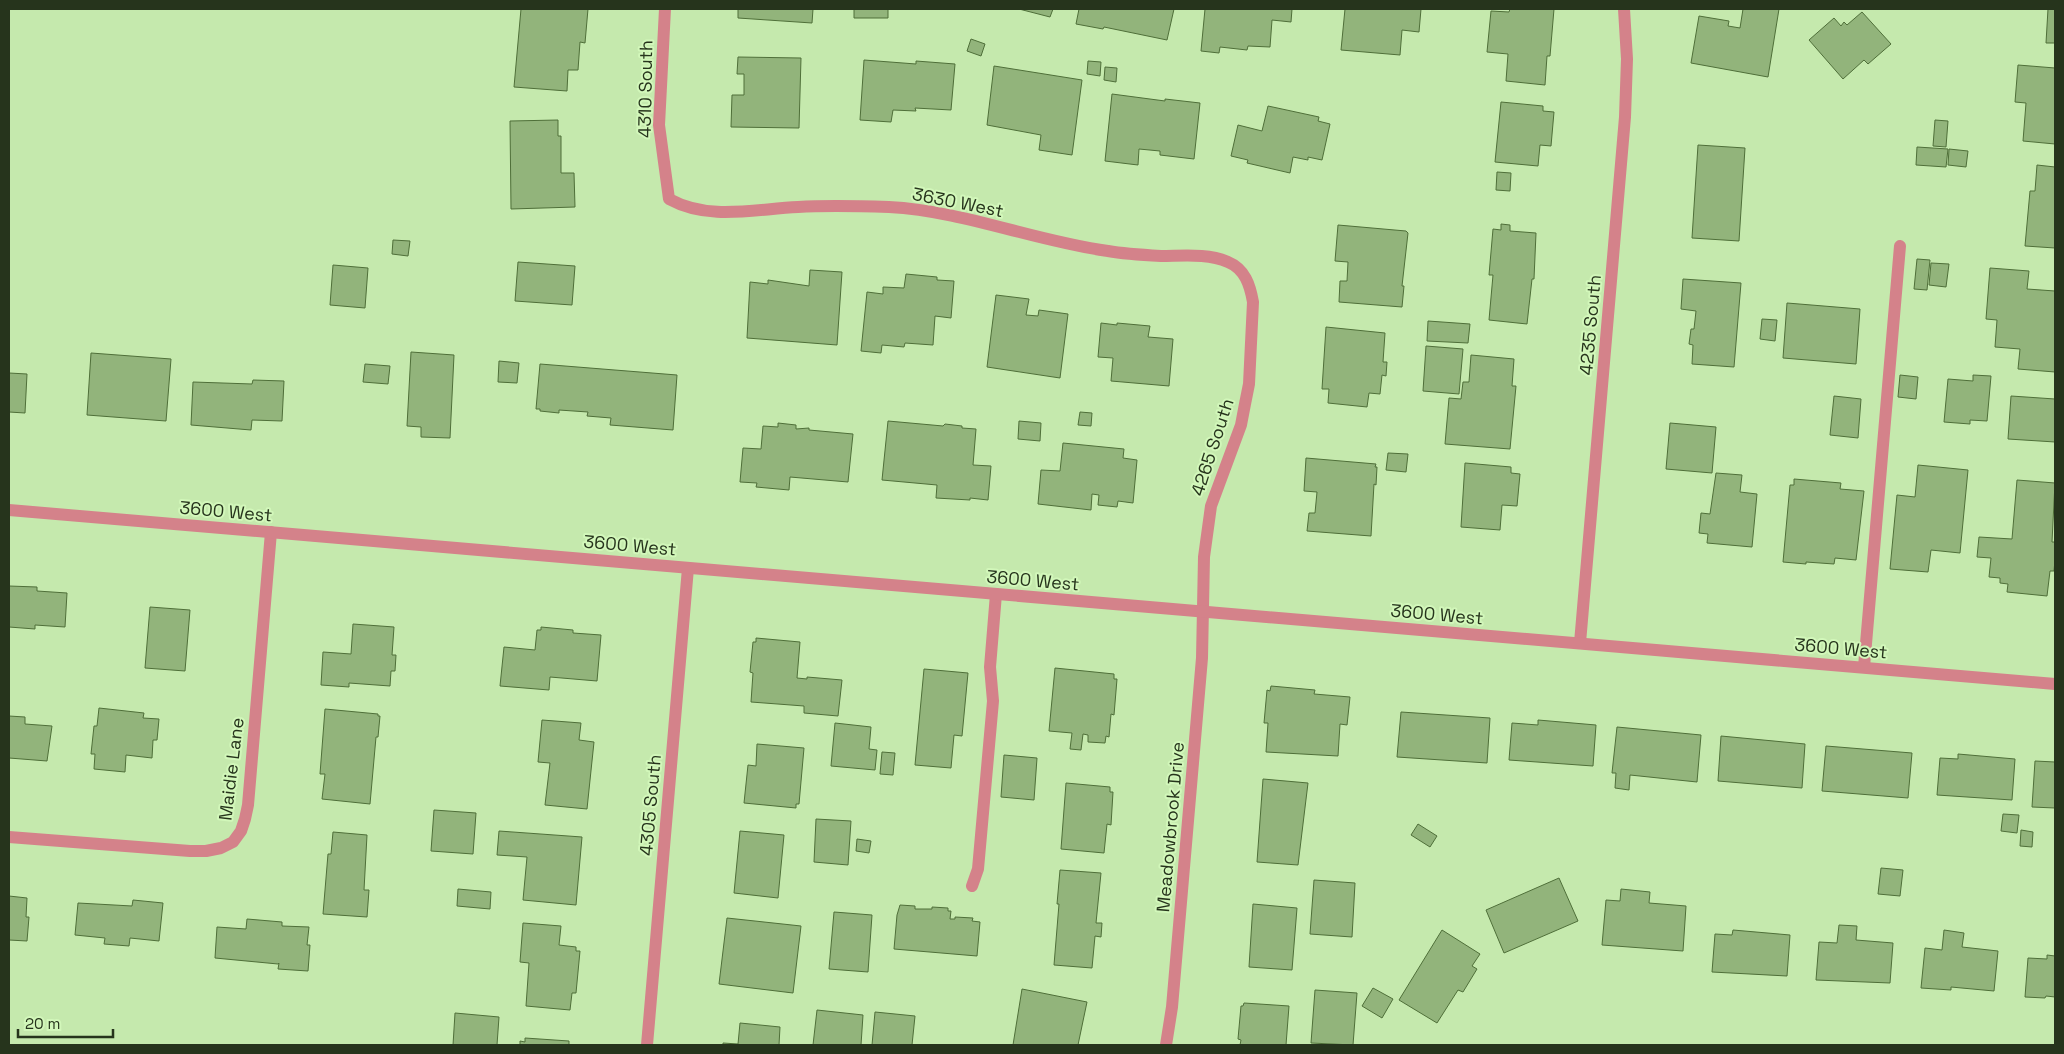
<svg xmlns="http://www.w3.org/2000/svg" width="2064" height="1054" font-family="'Space Grotesk',sans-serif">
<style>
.building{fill:#92b47b;stroke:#4f6f39}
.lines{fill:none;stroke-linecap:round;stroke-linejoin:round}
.service{stroke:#d4828a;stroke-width:12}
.minor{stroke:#d4828a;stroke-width:12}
.tertiary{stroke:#d4828a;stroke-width:12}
.labels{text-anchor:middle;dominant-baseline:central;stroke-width:4;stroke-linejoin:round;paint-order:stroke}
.street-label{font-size:18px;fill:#26341c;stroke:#d2f7ba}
</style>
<rect width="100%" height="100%" fill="#c5e9ad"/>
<path class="building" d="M521 9H588L585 43 580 42 578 70H568L567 91 514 87Z
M738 9H813L812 23 738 18Z
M854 9H888V18H854Z
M1019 9H1053L1050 17Z
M1079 9H1174L1167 40 1104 27 1103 29 1076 24Z
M1205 9H1292L1291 22 1272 20 1270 47 1248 46 1247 50 1220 47 1219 53 1201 51Z
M1345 9H1421L1419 32 1402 30 1400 55 1341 50Z
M1510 9H1554L1550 56H1547L1545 85 1506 81 1508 54 1487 52 1491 11 1509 12Z
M1743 9H1779L1768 77 1691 63 1699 16 1729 21 1728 26 1740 28Z
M2048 9H2055V43H2046Z
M1862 12 1891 44 1868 64 1864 60 1843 79 1809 40 1834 18 1841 26 1844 22 1847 25Z
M971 39 985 44 981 56 967 51Z
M738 57 801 58 799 128 731 127 732 95H744V74H737Z
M864 60 916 64V61L955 64 951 110 915 108 916 111 893 110 891 122 860 120Z
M1088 61 1101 62 1100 76 1087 74Z
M2018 65 2055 68V144L2023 141 2026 103 2015 102Z
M994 66 1082 80 1072 155 1039 150 1041 135 987 125Z
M1105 67 1117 68 1116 82 1104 80Z
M1112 94 1165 101V99L1200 103 1194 159 1160 155V151L1139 149 1138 165 1105 161Z
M1501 102 1543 106V111L1554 112 1551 146 1540 145 1538 166 1495 162Z
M1268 106 1319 117 1318 121 1330 124 1322 160 1308 157V160L1293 157 1290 173 1247 163 1248 160 1231 156 1238 125 1262 131Z
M558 120V136H561V173H574L575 207 511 209 510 121Z
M1935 120 1948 121 1946 147 1933 146Z
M1698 145 1745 148 1739 241 1692 238Z
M1917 147 1948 149 1946 167 1916 165Z
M1949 149 1968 151 1966 167 1948 165Z
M2037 165 2055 167V248L2025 246 2030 191H2035Z
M1497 172 1511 173 1510 191 1496 190Z
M1501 224 1510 225V231L1536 233 1534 279H1532L1527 324 1489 320 1493 275H1489L1493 229 1501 230Z
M1338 225 1406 231 1408 233 1402 286H1404L1402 307 1339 302 1340 281H1347L1348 262 1335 261Z
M393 240 410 241 408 256 392 254Z
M1917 259 1930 260 1927 290 1914 289Z
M518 262 575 266 572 305 515 301Z
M1931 263 1949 264 1946 287 1929 285Z
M333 265 368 268 365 308 330 305Z
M1990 268 2029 271 2027 289 2055 291V372L2018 369 2020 349 1995 347 1997 320 1986 319Z
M810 270 842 272 837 345 747 338 750 282 768 284V280L809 286Z
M906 274 937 277V280L954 281 951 318 935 316 933 345 905 343 904 347 882 345 881 353 861 351 867 292 883 294V287L904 288Z
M1683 279 1741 283 1734 367 1692 364 1693 345 1689 344 1691 329H1694L1696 311 1681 309Z
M996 295 1029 299 1026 315 1038 316 1039 310 1068 314 1060 378 987 367Z
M1787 303 1860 309 1856 364 1783 358Z
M1762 319 1777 320 1775 341 1760 339Z
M1428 321 1470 324 1468 343 1427 341Z
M1101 323 1117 325V323L1150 326 1148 337 1173 339 1169 386 1111 381 1113 358 1098 357Z
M1326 327 1385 333 1383 362H1387L1386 376 1382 375 1380 394 1369 393 1367 407 1328 403 1329 389H1322Z
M1426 346 1463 349 1459 394 1423 391Z
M411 352 454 355 450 438 421 437V427L407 426Z
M91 353 171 359 166 421 87 415Z
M1471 355 1514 359 1512 386H1516L1510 449 1445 444 1449 398 1461 399 1463 382H1469Z
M499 361 519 363 517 383 498 382Z
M365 364 390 366 388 384 363 382Z
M540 364 677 375 673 430 610 425 611 418 587 416 588 412 559 410V413L540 411V409H536Z
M9 373 27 374 25 413 9 412Z
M1900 375 1918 377 1916 399 1898 397Z
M1973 375 1991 376 1987 421 1970 420V424L1944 422 1948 379 1973 381Z
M253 380 284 381 282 421 252 420 251 430 191 425 193 382 252 384Z
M1834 396 1861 399 1858 438 1830 435Z
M2011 396 2055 399V442L2008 439Z
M1080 412 1092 413 1091 426 1078 425Z
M888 421 943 426 945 424 962 426V428L976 429 973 465 991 466 988 500 970 498V500L936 498 937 485 882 480Z
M1019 421 1041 423 1040 441 1018 439Z
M778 423 796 425V429L809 428V430L853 434 848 482 790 477 789 490 756 487 757 483 740 482 743 448 761 449 763 426 778 427Z
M1670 423 1716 427 1712 473 1666 469Z
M1063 443 1124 449 1123 458 1137 460 1133 503 1118 501 1117 507 1098 505 1099 495 1092 494 1091 510 1038 504 1041 470 1060 471Z
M1388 453 1408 454 1406 472 1386 470Z
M1306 458 1376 464 1375 467H1377L1376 485 1374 484 1371 536 1307 531 1309 513H1315L1317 492 1304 491Z
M1465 463 1511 467V473L1520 474 1517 506 1502 505 1500 530 1461 527Z
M1918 465 1968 470 1960 553 1931 550 1928 572 1890 569 1897 495 1915 497Z
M1716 473 1742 475 1740 492 1757 494 1752 547 1707 543 1708 534 1699 533 1701 513 1710 514Z
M1794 479 1841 483 1840 489 1864 491 1856 560 1835 558 1834 564 1806 562V564L1783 562 1790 485H1794Z
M2017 480 2055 483 2052 542H2055V560L2054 571H2050L2047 596 2007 592 2008 584 2000 583V578L1989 577 1991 558 1977 557 1979 537 2012 539Z
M9 586 37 587V591L67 593 65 627 35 625V629L9 627Z
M150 607 190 610 185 671 145 668Z
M353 624 394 627 392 655H396L395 671H391L390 686 349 683V687L321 685 323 652 351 654Z
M541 627 573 630V633L601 635 597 681 550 677 549 690 500 686 504 647 535 650 537 630H541Z
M756 638 800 642 797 678 807 679V677L842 680 838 716 804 713V706L751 702 753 673 750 672 753 642H756Z
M1055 668 1114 674V679H1117L1114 715 1111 714 1109 737 1106 736 1105 743 1088 742V735L1083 734 1081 750 1070 749 1072 733 1049 731Z
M924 669 968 673 962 736 954 735 951 768 915 765Z
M1271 686 1315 690 1314 694 1350 697 1347 725 1340 724 1338 756 1266 752 1268 723H1264L1267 690 1270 691Z
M99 708 144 713 143 718 159 719 157 740H153L152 758 126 755 125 772 94 769 95 754H91L94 726H97Z
M325 709 378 714V716H380L378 737H376L370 804 322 799 325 774H320Z
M1401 712 1490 718 1487 763 1397 757Z
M9 716 25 717V724L52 726 47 761 9 758Z
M542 720 581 723 579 740 594 742 587 809 545 805 550 763 538 762Z
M1538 720 1596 725 1593 766 1509 760 1512 723 1538 725Z
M835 723 871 727 869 749 877 750 875 770 831 766Z
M1617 727 1701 735 1697 782 1630 775 1629 790 1615 788 1616 773H1612Z
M1721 736 1805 744 1802 788 1718 781Z
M757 744 804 748 799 804H796V808L744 803 748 765 756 766Z
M1826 746 1912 753 1908 798 1822 791Z
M882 752 895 753 893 775 880 774Z
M1958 754 2015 759 2012 800 1937 795 1940 758 1958 759Z
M1004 755 1037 758 1034 800 1001 797Z
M2035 761 2055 762V808L2032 807Z
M1263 779 1308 783 1298 865 1257 862Z
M1066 783 1110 787V792H1113L1111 825 1107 824 1104 853 1061 849Z
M434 810 476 813 473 854 431 851Z
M2003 814 2019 815 2017 833 2001 831Z
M816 819 851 821 848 865 814 862Z
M1418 824 1437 836 1430 847 1411 835Z
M2021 830 2033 832 2032 847 2020 846Z
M499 831 582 837 576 905 523 900 527 857 497 855Z
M740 831 784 835 778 898 734 893Z
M333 832 367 835 364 890H369L367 917 323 914 328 854H331Z
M857 839 871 841 869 853 856 851Z
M1881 868 1903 870 1900 896 1878 894Z
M1060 870 1101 873 1096 923H1102L1101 937 1095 936 1092 968 1054 965 1059 904H1057Z
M1559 878 1578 921 1504 953 1486 910Z
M1314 880 1355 883 1352 937 1310 934Z
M458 889 491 892 490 909 457 906Z
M1621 889 1650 892 1649 903 1686 906 1683 951 1602 945 1606 900 1620 901Z
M9 896 27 898 26 917H29L27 941 9 940Z
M133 900 163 903 159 941 130 938 129 946 104 944 105 938 75 935 78 903 132 906Z
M1253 904 1297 908 1292 970 1249 967Z
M900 905 915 906V909H932V907L948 908V911H951L950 919H955V917L973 918 972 921 980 922 977 956 894 949 897 915Z
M834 912 872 915 868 972 829 969Z
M727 918 801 926 793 993 719 984Z
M247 919 282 922V926L309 927 307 945H310L308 971 278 969 279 963 278 964 215 958 217 927 246 929Z
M523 923 561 926 559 945 576 947V951H580L576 993H572L570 1010 526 1006 529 963 520 962Z
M1839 925 1857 926 1856 940 1893 943 1890 983 1816 980 1819 942 1837 943Z
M1442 930 1480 954 1472 966 1477 969 1463 992 1458 990 1437 1023 1399 1000Z
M1733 930 1790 935 1787 976 1712 972 1715 934 1732 935Z
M1944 930 1964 933 1962 947 1998 951 1994 991 1951 987V990L1921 988 1925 948 1942 950Z
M2047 955 2055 956V997L2046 996 2045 998 2025 997 2028 958 2047 959Z
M1373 988 1393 999 1382 1018 1362 1006Z
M1022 989 1087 1002 1078 1045H1013Z
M1315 990 1357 993 1353 1045 1311 1043Z
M1244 1003 1289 1006 1286 1045H1240L1241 1040 1238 1039 1241 1006H1243Z
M817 1010 863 1015 861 1045H813Z
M875 1012 915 1016 912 1045H872Z
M455 1013 499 1017 497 1045H453Z
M740 1023 780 1027 779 1045H723V1043L738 1044Z
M525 1038 569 1041V1045H520V1041L525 1042Z"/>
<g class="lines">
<path class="service" d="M1864 667 1900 246
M972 886 978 869 993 701 990 667 996 594"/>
<path class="minor" d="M665 9 659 125 669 199C709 221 754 209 798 207 829 205 859 206 889 207 964 211 1034 241 1108 251 1125 254 1143 255 1161 256 1182 256 1208 253 1228 262 1245 269 1250 285 1253 302L1249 384 1245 404 1241 425 1211 506 1204 557 1202 658 1172 1007 1166 1045
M1580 643 1625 117 1627 59 1624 9
M9 837 190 851H206L221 848 233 842 241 831 245 819 248 805 271 532
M647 1045 688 568"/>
<path class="tertiary" d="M9 510 2055 684"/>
</g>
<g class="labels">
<g class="street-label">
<text transform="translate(645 89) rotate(-89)">4310 South</text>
<text transform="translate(958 202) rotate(11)">3630 West</text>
<text transform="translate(1590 325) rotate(-85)">4235 South</text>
<text transform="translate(1212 447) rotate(-72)">4265 South</text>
<text transform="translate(226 511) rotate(5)">3600 West</text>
<text transform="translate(630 545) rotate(5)">3600 West</text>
<text transform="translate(1033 580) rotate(5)">3600 West</text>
<text transform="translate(1437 614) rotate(5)">3600 West</text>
<text transform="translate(1841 648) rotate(5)">3600 West</text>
<text transform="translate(231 769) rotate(-83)">Maidie Lane</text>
<text transform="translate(650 805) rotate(-85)">4305 South</text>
<text transform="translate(1170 827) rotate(-85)">Meadowbrook Drive</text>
</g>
</g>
<rect width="2064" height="1054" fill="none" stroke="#26341c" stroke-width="20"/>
<path d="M18 1029v8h95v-8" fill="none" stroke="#26341c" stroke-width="2.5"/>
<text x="25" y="1029" font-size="15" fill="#26341c" stroke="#d2f7ba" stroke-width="4" paint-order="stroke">20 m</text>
</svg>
